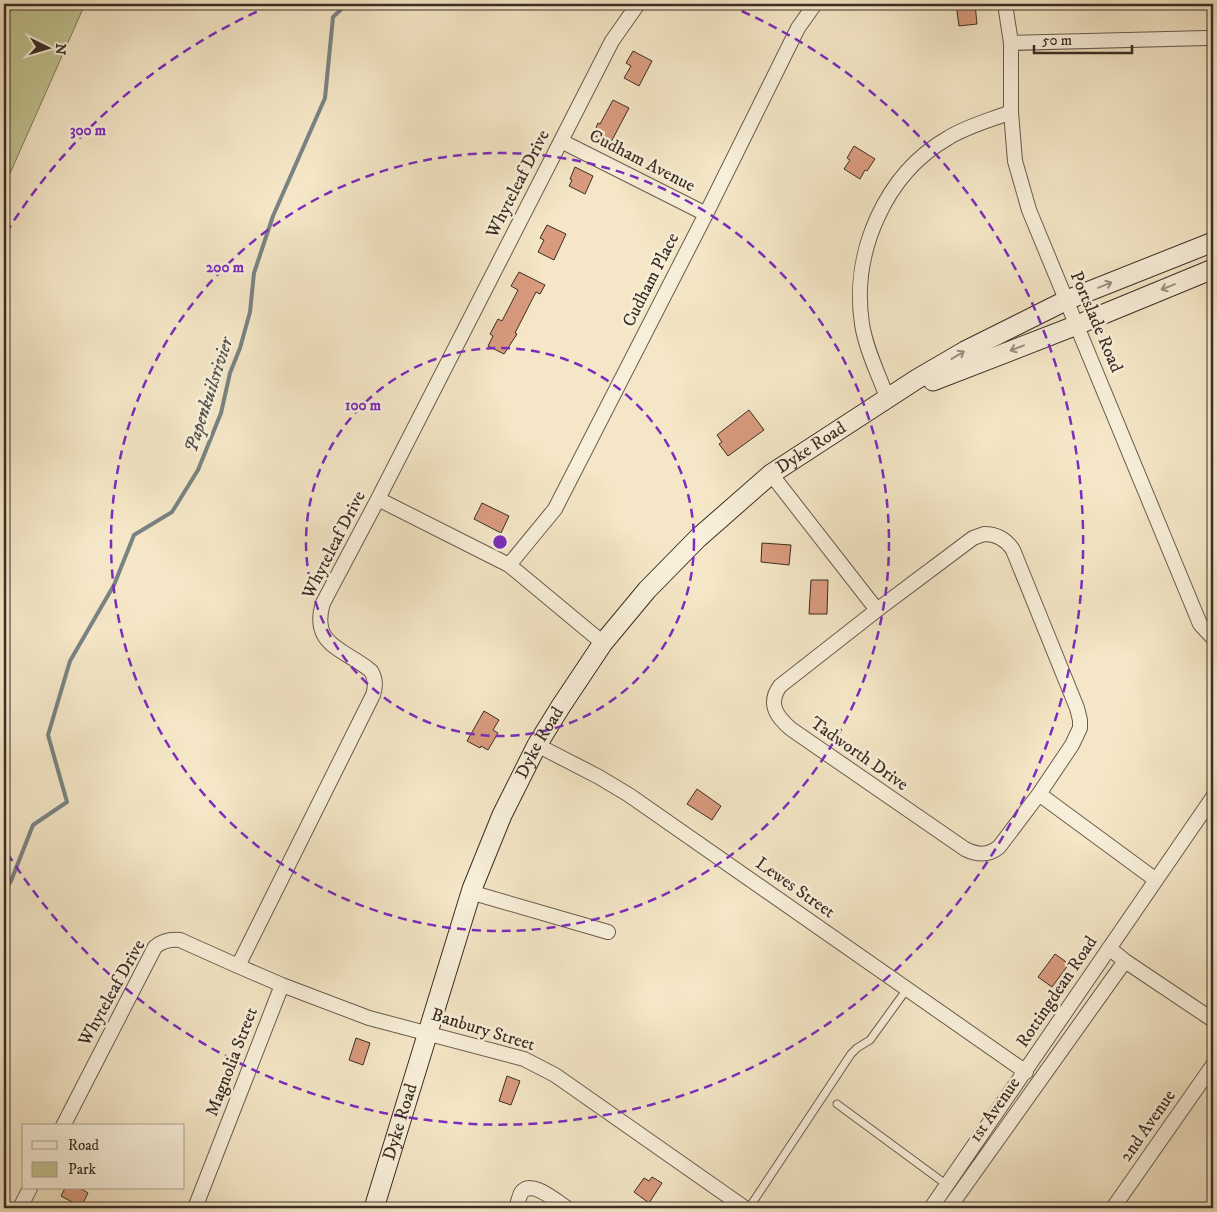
<svg xmlns="http://www.w3.org/2000/svg" width="1217" height="1212" font-family="'IM FELL DW Pica',serif">
<style>
.green{fill:#c1c391;stroke:#7e785b}
.lines{fill:none;stroke-linecap:round;stroke-linejoin:round}
.stream{stroke:#798383;stroke-width:4}
.building{fill:#d99b7e;stroke:#3b2e25}
.lane-casing{stroke:#695c4d;stroke-width:9}
.street-casing{stroke:#695c4d;stroke-width:16}
.secondary-casing{stroke:#3b2e25;stroke-width:21}
.lane{stroke:#f8efda;stroke-width:7}
.street{stroke:#f8efda;stroke-width:14}
.secondary{stroke:#f8efda;stroke-width:19}
.oneway{stroke:#9a8e80}
.ring{fill:none;stroke:#7b2cbf;stroke-width:2.5;stroke-dasharray:9 6}
.labels{text-anchor:middle;dominant-baseline:central;stroke-width:5;stroke-linejoin:round;paint-order:stroke}
.street-label{font-size:18px;fill:#3b2e25;stroke:#f8efda}
.water-label{font-size:19px;font-style:italic;fill:#55524c;stroke:#f8efda}
.centre{fill:#7b2cbf;stroke:#f8efda;stroke-width:2.5}
.ring-label{font-size:15px;text-anchor:middle;font-weight:bold;fill:#7b2cbf;stroke:#f8efda;stroke-width:5;stroke-linejoin:round;paint-order:stroke}
</style>
<rect width="100%" height="100%" fill="#f4e6c6"/>
<filter id="stains"><feTurbulence type="fractalNoise" baseFrequency=".004" numOctaves="4"/><feColorMatrix values="0 0 0 0 .2 0 0 0 0 .09 0 0 0 0 .02 0 0 0 .5 -.17"/></filter>
<radialGradient id="worn" r=".72"><stop offset=".6" stop-color="#630" stop-opacity="0"/><stop offset="1" stop-color="#630" stop-opacity=".3"/></radialGradient>
<path class="green" d="M4 4H85L4 187Z"/>
<g class="lines">
<path class="stream" d="M4 891 11 881 33 825 67 802 48 735 70 661 114 585 134 535 172 512 198 470 221 413 230 373 240 348 250 312 254 273 273 216 325 98 333 17 347 4"/>
</g>
<path class="building" d="M956 4H975L977 24 959 26Z
M633 51 652 61 639 86 624 78 631 66 626 63Z
M613 100 629 108 610 144 593 135 598 123 600 124Z
M854 146 875 159 867 171 865 170 860 179 844 169 850 160 847 158Z
M575 167 593 176 585 194 569 186 572 180 570 179Z
M547 225 566 234 554 260 538 252 544 240 540 238Z
M519 272 545 285 540 294 536 292 515 333 517 334 504 354 488 346 493 336 490 334 498 319 502 321 518 290 511 286Z
M749 410 764 430 728 456 719 444 722 442 717 435Z
M482 503 509 516 501 533 474 519Z
M762 543 791 545 789 565 761 562Z
M811 580H828L827 614H809Z
M484 711 499 720 493 730 498 733 488 750 481 746 480 748 467 741Z
M697 789 721 806 712 820 687 804Z
M1055 954 1069 964 1052 987 1038 977Z
M356 1038 370 1043 363 1065 349 1060Z
M507 1076 520 1081 511 1105 499 1101Z
M652 1177 662 1183 649 1203 634 1192 644 1178 649 1181Z
M65 1188H80L88 1193 81 1207 61 1196Z"/>
<g class="lines">
<defs>
<path id="lane" d="M837 1104 947 1185
M749 1208 851 1054 857 1048 870 1040 907 989"/>
<path id="street" d="M1005 4 1011 43V112L1015 161 1029 210 1200 624 1213 638
M1011 43 1207 38
M561 141 706 214
M888 400C879 375 866 350 862 324 851 253 885 174 948 138 967 126 991 120 1011 112
M771 474 877 610
M378 499 509 565 603 643
M984 534C997 534 1006 539 1013 550L1077 708 1080 720V728L1072 745 1039 794 999 847C988 856 977 855 965 849L791 729C777 717 767 704 780 686L877 610 973 538Z
M509 565 555 509 706 214 798 28 815 4
M537 745 599 777 629 795 1026 1072
M1039 794 1156 880
M470 892 608 932
M1109 948 1125 961 1213 1020
M238 966 282 985 369 1018 524 1059 555 1075 745 1208
M63 1126 155 947C162 941 170 939 180 940L238 966 373 695C376 686 376 679 371 671 345 649 310 646 323 603L378 499 612 41 638 4
M20 1208 30 1188
M195 1208 282 985
M516 1208C518 1203 519 1197 521 1193 531 1178 557 1202 567 1208
M931 1208 1213 797
M949 1208 1125 961
M1113 1208 1213 1065"/>
<g id="secondary">
<path d="M933 381 1077 325 1213 269"/>
<path id="s1" d="M374 1208 472 889 502 815 537 745 561 706 603 643 647 590 698 538 771 474 917 379 965 351 1067 300 1213 242"/>
</g>
</defs>
<use href="#lane" class="lane-casing"/>
<use href="#street" class="street-casing"/>
<use href="#secondary" class="secondary-casing"/>
<use href="#lane" class="lane"/>
<use href="#street" class="street"/>
<use href="#secondary" class="secondary"/>
</g>
<defs><path id="oneway-shaft" d="M-6 0H5M1.5-3L5.5 0L1.5 3" fill="none" stroke-width="1.6" stroke-linecap="round" stroke-linejoin="round" transform="scale(1.25)"/></defs>
<g class="oneway">
<use href="#oneway-shaft" transform="translate(1105 285) rotate(-22)"/>
<use href="#oneway-shaft" transform="translate(1168 287) rotate(158)"/>
<use href="#oneway-shaft" transform="translate(1017 348) rotate(159)"/>
<use href="#oneway-shaft" transform="translate(958 355) rotate(-31)"/>
</g>
<g class="ring">
<circle cx="500" cy="542" r="194"/>
<circle cx="500" cy="542" r="389"/>
<path d="M6 233A583 583 0 0 1 272 5M728 5A583 583 0 1 1 6 851"/>
</g>
<g class="labels">
<g class="street-label">
<text transform="translate(642 161) rotate(27)">Cudham Avenue</text>
<text transform="translate(518 184) rotate(-63)">Whyteleaf Drive</text>
<text transform="translate(651 280) rotate(-63)">Cudham Place</text>
<text transform="translate(1096 322) rotate(67)">Portslade Road</text>
<text stroke="none"><textPath href="#s1" startOffset="900">Dyke Road</textPath></text>
<text transform="translate(334 545) rotate(-63)">Whyteleaf Drive</text>
<text stroke="none"><textPath href="#s1" startOffset="495">Dyke Road</textPath></text>
<text transform="translate(859 754) rotate(35)">Tadworth Drive</text>
<text transform="translate(795 888) rotate(35)">Lewes Street</text>
<text transform="translate(1057 992) rotate(-56)">Rottingdean Road</text>
<text transform="translate(112 993) rotate(-61)">Whyteleaf Drive</text>
<text transform="translate(483 1030) rotate(17)">Banbury Street</text>
<text transform="translate(232 1062) rotate(-69)">Magnolia Street</text>
<text transform="translate(995 1110) rotate(-55)">1st Avenue</text>
<text stroke="none"><textPath href="#s1" startOffset="90">Dyke Road</textPath></text>
<text transform="translate(1148 1126) rotate(-55)">2nd Avenue</text>
</g>
<g class="water-label">
<text transform="translate(209 395) rotate(-72)">Papenkuilsrivier</text>
</g>
</g>
<circle cx="500" cy="542" r="8" class="centre"/>
<g class="ring-label">
<text x="88" y="135">300 m</text>
<text x="225" y="272">200 m</text>
<text x="363" y="410">100 m</text>
</g>
<rect width="1217" height="1212" fill="none" stroke="#f4e6c6" stroke-width="20"/>
<rect x="5" y="5" width="1207" height="1202" fill="none" stroke="#3b2e25" stroke-width="2.5"/>
<rect x="10" y="10" width="1197" height="1192" fill="none" stroke="#3b2e25"/>
<rect x="22" y="1124" width="162" height="65" fill="#f8efda" stroke="#aca292"/>
<rect x="32" y="1141" width="25" height="8" fill="#f8efda" stroke="#aca292"/>
<text x="68" y="1150" font-size="15" fill="#3b2e25">Road</text>
<rect x="32" y="1162" width="25" height="15" fill="#c1c391" stroke="#aca292"/>
<text x="68" y="1174" font-size="15" fill="#3b2e25">Park</text>
<g transform="translate(48 48) rotate(95)" stroke="#f8efda" stroke-width="4" paint-order="stroke">
<path d="M0-4L9 19L0 12L-9 19Z" fill="#3b2e25"/>
<text y="-8" font-size="14" font-weight="bold" text-anchor="middle" fill="#3b2e25">N</text>
</g>
<path d="M1034 45v8h98v-8" fill="none" stroke="#3b2e25" stroke-width="2.5"/>
<text x="1042" y="45" font-size="15" fill="#3b2e25" stroke="#f8efda" stroke-width="4" paint-order="stroke">50 m</text>
<rect width="100%" height="100%" filter="url(#stains)"/>
<rect width="100%" height="100%" fill="url(#worn)"/>
</svg>
